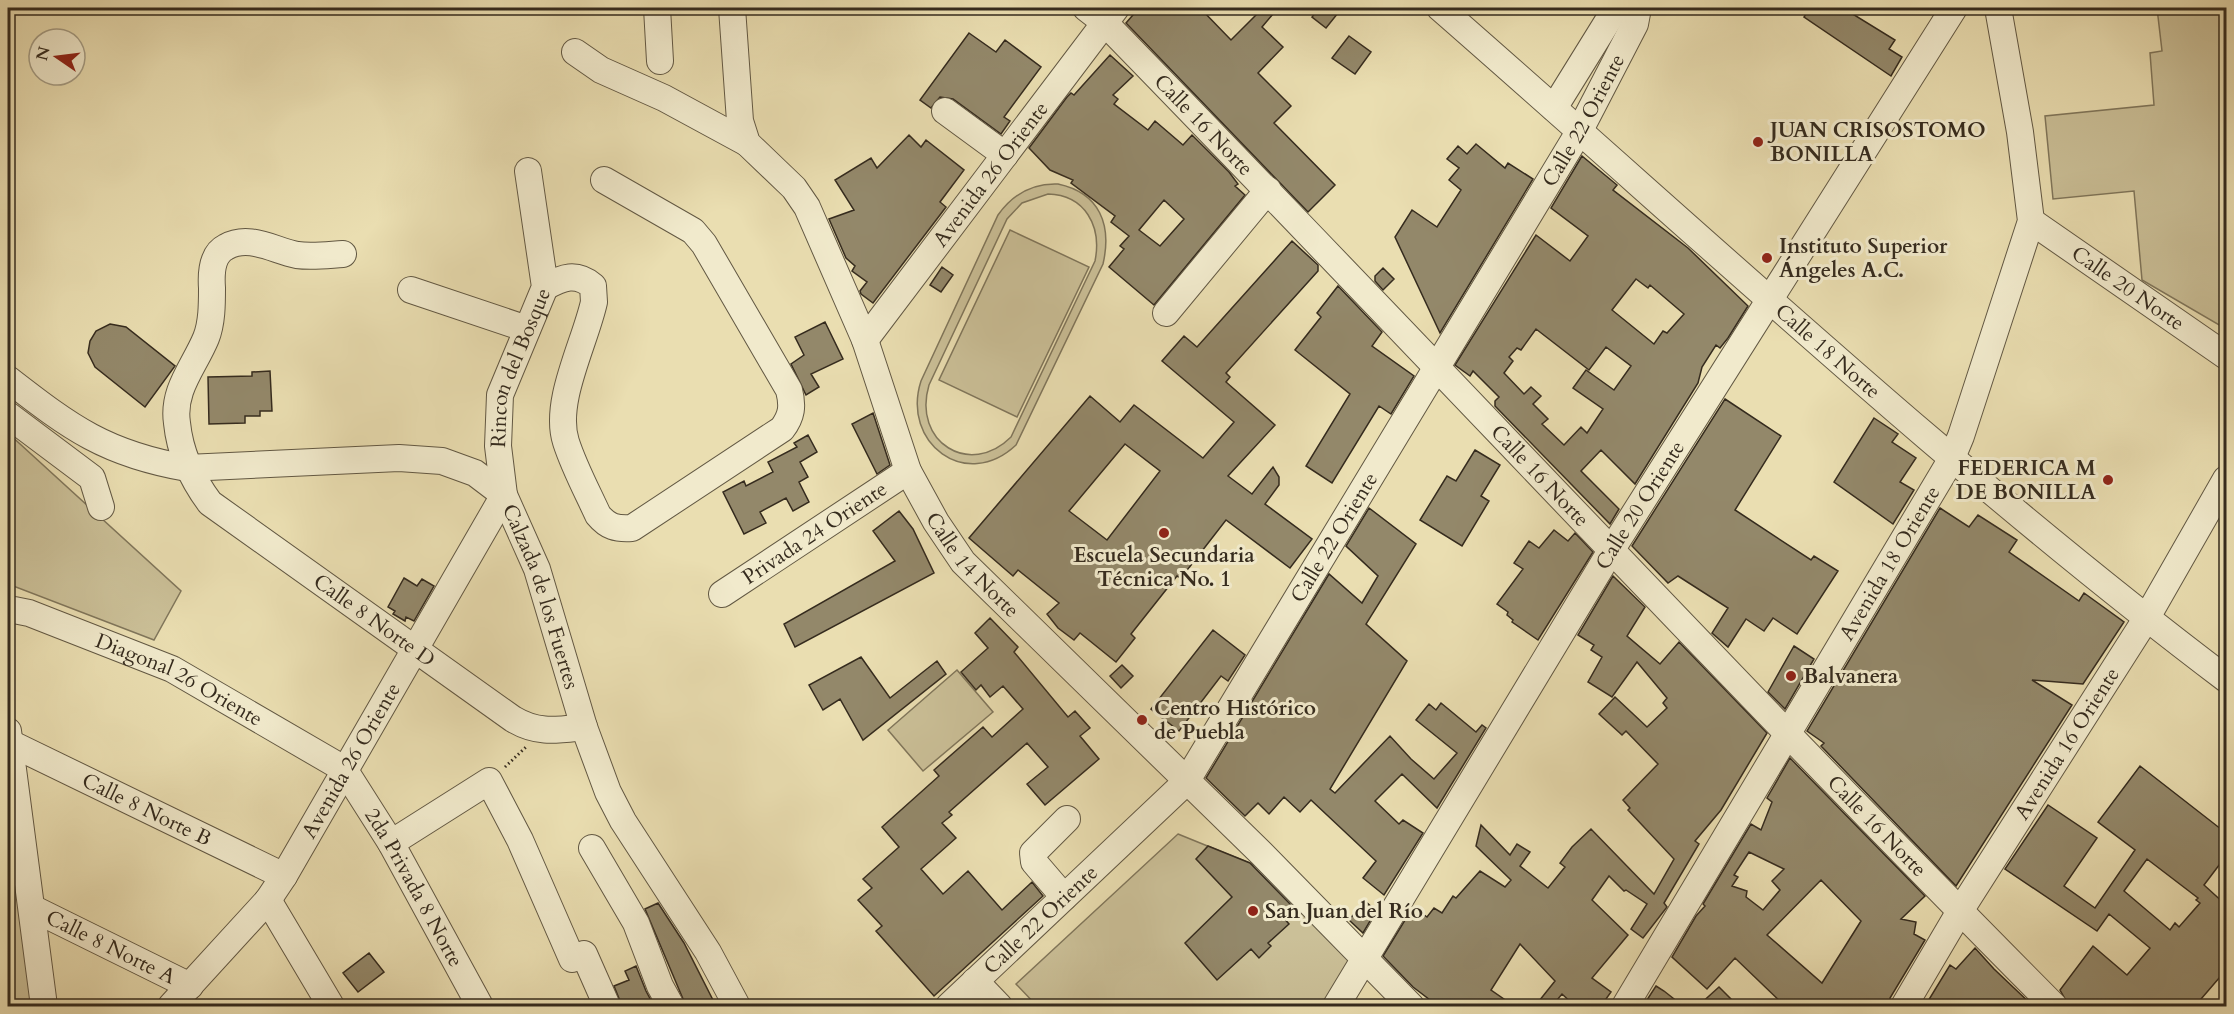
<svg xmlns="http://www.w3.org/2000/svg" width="2234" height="1014" font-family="Cardo,serif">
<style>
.green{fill:#cbc098;stroke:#80765b;stroke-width:1.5;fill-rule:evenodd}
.building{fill:#93886a;stroke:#352b1e;stroke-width:1.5;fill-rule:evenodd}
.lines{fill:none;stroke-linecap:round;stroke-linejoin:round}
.minor-casing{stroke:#625843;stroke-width:28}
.path{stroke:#352b1e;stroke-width:3;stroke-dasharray:1.5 3;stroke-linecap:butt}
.minor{stroke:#f1eacc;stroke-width:26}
.poi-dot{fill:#8f2418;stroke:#f1eacc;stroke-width:2}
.labels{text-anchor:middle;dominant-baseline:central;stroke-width:6;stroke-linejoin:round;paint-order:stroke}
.street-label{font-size:21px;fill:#352b1e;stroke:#f1eacc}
.poi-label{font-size:21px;font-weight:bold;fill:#352b1e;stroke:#f1eacc;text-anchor:start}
</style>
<rect width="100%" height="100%" fill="#eadeb1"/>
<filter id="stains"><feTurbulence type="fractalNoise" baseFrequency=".00333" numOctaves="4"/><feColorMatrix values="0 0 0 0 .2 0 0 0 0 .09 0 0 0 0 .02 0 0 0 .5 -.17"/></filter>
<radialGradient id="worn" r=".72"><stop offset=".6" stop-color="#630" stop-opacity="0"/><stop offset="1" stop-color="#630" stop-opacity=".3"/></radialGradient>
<path class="green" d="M2157 8H2226V329L2142 280 2134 191 2053 199 2045 116 2154 105 2150 53 2162 51Z
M1058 184C1100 193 1112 225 1103 264L1016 445C966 492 901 443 921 381L998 215C1013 194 1033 183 1058 184ZM1048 194C1085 195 1102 226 1095 261L1011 437C970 478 912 442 929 385L1007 219 1022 203Z
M1010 230 1089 267 1017 417 939 380Z
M8 433 181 591 154 640 8 584Z
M957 670 993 712 923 771 888 730Z
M8 764 37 1006H8Z
M1178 834 1259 867 1353 964 1324 1006H1037L1016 984Z"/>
<path class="building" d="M1139 8H1200L1231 40 1263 8H1278L1262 27 1283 47 1258 73 1291 106 1274 123 1335 185 1308 212 1126 23Z
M1319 8H1342L1326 28 1312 17Z
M1810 8H1843L1895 40 1889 49 1902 57 1891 76 1804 17Z
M969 33 996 52 1005 40 1041 67 1004 117 1010 121 1001 134 953 99 940 97 931 108 920 100Z
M1349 36 1371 52 1355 74 1332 58Z
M1110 55 1133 76 1113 95 1118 99 1114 104 1148 130 1155 121 1183 145 1192 135 1229 172 1238 184 1235 186 1245 195 1154 305 1109 267 1124 249 1120 246 1129 236 1111 222 1115 216 1071 183 1073 180 1050 170 1029 148 1067 97 1071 93 1074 95ZM1164 200 1184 219 1160 246 1139 230Z
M909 135 921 147 926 140 964 170 940 202 946 207 873 303 861 294 860 291 867 282 852 271 855 266 846 258 829 219 854 210 835 180 871 158 877 168Z
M1476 144 1505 168 1508 163 1533 179 1440 333 1395 237 1412 210 1437 227 1461 190 1449 180 1459 168 1447 159 1458 146 1467 154Z
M1582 156 1617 185 1613 190 1688 248 1748 306 1728 338 1720 348 1716 345 1702 367 1698 383 1635 484 1601 450 1581 471 1619 509 1610 524 1495 406V401L1499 397 1473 371 1470 376 1455 365 1536 235 1570 261 1588 236 1551 208ZM1636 279 1648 288 1650 285 1684 314 1667 333 1663 331 1654 344 1612 310ZM1536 329 1589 370 1606 347 1631 366 1614 390 1586 370 1573 388 1603 409 1587 433 1581 427 1564 445 1542 424 1548 419 1533 404 1541 396 1531 387 1524 394 1504 373 1513 361 1509 357 1517 348 1521 350Z
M1292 241 1318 265V271L1226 373 1230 377 1226 382 1275 425 1228 476 1252 494 1273 467 1279 477V485L1265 504 1312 539 1290 568 1226 520 1181 578 1177 576 1131 634 1135 638 1116 662 1080 633 1074 640 1058 628 1047 614 1059 603 1018 570 1013 576 969 538 1090 396 1120 422 1134 405 1203 458 1234 422 1162 361 1184 336 1197 347ZM1125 444 1160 471 1107 540 1069 511Z
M942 267 953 275 941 292 930 285Z
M1383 268 1394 279 1383 290 1375 281V276Z
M1338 286 1382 332 1372 346 1414 376 1391 414 1379 406 1332 483 1306 466 1350 394 1295 350 1321 317 1317 313Z
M825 322 843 359 811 374 819 387 806 395 791 364 804 355 795 337Z
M110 324 126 327 175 366 145 407 95 367 88 353 90 341 96 331Z
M270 371 272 411H260V416H245V423L209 424 208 377 252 376V372Z
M1725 399 1781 436 1735 510 1811 560 1814 556 1838 571 1797 634 1773 618 1764 631 1746 619 1728 647 1712 633 1728 608 1678 576 1668 583 1632 546Z
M873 413 890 465 877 474 852 424Z
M1874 418 1898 434 1892 442 1916 458 1900 482 1914 490 1893 524 1834 482Z
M808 435 817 452 800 462 808 477 799 482 809 502 793 511 786 498 760 512 766 523 744 534 723 492 744 481 746 486 773 472 768 462 797 447 794 443Z
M1475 450 1500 465 1481 496 1489 501 1462 546 1420 520 1447 476 1456 481Z
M1369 508 1416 544 1366 624 1407 661 1330 789 1335 793 1390 736 1411 759 1434 779 1457 753 1416 720 1429 704 1436 710 1441 703 1476 732 1482 725 1486 728 1437 808 1402 774 1375 801 1399 824 1403 820 1423 833 1384 895 1363 878 1376 861 1311 800 1300 812 1284 797 1269 814 1258 803 1245 816 1206 778 1329 574 1362 603 1378 576 1346 546Z
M1940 508 1969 527 1978 515 2017 540 2009 552 2079 601 2084 593 2124 622 2083 684 2032 680 2072 705 1956 886 1821 746 1824 743 1807 731Z
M899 511 913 529 934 573 795 647 784 624 895 561 873 531Z
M1554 530 1568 541 1575 533 1593 552 1538 640 1512 622 1513 620 1507 615 1508 612 1497 604 1523 569 1514 563 1529 541 1539 548Z
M1613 576 1645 607 1627 636 1660 664 1679 642 1767 733 1721 810 1695 841 1699 844 1664 903 1667 907 1643 938 1631 929 1647 904 1626 890 1624 891 1609 876 1592 900 1628 935 1592 978 1611 992 1601 1006H1575L1562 994 1552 1006H1535L1555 981 1520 944 1491 990 1514 1006H1438L1413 987 1383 956 1413 907 1427 917 1434 908 1442 913 1453 896 1456 898 1480 871 1505 887 1511 880 1476 846 1481 825 1510 855 1517 844 1530 852 1520 866 1548 888 1565 867 1560 863 1572 847 1591 829 1654 894 1674 859 1628 810 1630 808 1623 800 1658 764 1626 731 1622 735 1599 714 1615 697 1647 727 1667 708 1663 703 1667 698 1637 662 1612 697 1588 682 1602 657 1591 650 1594 645 1578 635Z
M404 578 417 586 422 579 434 586 414 621 406 617 405 621 393 614 395 611 388 607Z
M990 618 1018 647 1014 652 1068 717 1075 711 1090 728 1080 736 1099 759 1045 805 1027 784 1048 767 1027 743 949 812 952 815 942 823 956 838 921 869 943 894 968 871 1002 910 1032 882 1043 896 934 996 876 931 882 926 858 900 872 888 863 879 899 847 882 827 939 776 934 770 983 727 992 737 1023 709 1003 686 990 697 981 685 976 690 961 672 988 648 975 633Z
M1213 630 1245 655 1228 681 1221 676 1179 731 1151 709Z
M1794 646 1814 659 1785 709 1768 692Z
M861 657 890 698 937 661 946 674 863 740 840 699 823 710 809 685Z
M1122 665 1133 676 1121 688 1110 676Z
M1790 758 1925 896 1901 919 1916 922 1914 934 1925 940 1890 998 1889 1006H1785L1735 958 1707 989 1672 957 1696 916 1705 906 1703 904 1751 824 1761 830 1772 802 1767 798ZM1749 852 1784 869 1772 881 1780 890 1763 910 1746 897 1747 891 1732 886 1738 877 1734 875ZM1821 880 1861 921 1822 983 1767 935Z
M2140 766 2226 833V856L2204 885 2226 905V970L2195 1006H2069L2060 990 2093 946 2127 975 2150 948 2109 914 2097 931 2005 869 2048 805 2097 838 2064 886 2095 908 2135 850 2098 822ZM2147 859 2198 898 2196 900 2200 903 2179 927 2175 923 2170 930 2124 891Z
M1208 846 1250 863 1293 907 1283 917 1289 924 1268 943 1271 946 1259 958 1251 949 1217 980 1185 943 1232 897 1196 859Z
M1365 901 1376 911 1363 933 1349 920Z
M658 903 684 943 716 1006H686L645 909Z
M1975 948 1994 969 2033 1006H1925L1950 965 1956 969Z
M369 953 384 972 358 992 343 973Z
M636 966 646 991 654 1006H622L614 986 629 980 625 971Z
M1656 986 1664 991 1683 1006H1643Z
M1719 987 1731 999 1724 1006H1698Z"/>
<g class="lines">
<defs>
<g id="minor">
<path d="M657 8 660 61"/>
<path id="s1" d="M732 8 740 121 747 143 794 188 807 207 865 340 908 471 936 522 963 562 1261 853 1411 1006"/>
<path id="s2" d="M1086 8 1104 22C1423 349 1733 683 2054 1006"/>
<path id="s3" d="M1440 8C1700 235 1951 471 2226 679"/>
<path d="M575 52 601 70 664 98 747 143"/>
<path d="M1554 108 1616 8"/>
<path d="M945 111 1005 155"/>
<path id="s4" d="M2031 221 2226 356"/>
<path id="s5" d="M343 254C327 255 312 257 297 255 273 250 249 234 226 247 212 254 211 274 212 288 212 304 212 323 206 338 194 367 172 390 177 423 180 453 192 479 210 503L513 719C538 734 557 730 584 727"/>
<path d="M545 287C563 277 576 272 593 286L594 302C585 343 553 402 566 442 574 467 587 491 598 515 608 527 616 529 632 528L782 429C792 416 793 406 789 390L704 244 693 231 604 180"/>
<path d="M411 290 527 329"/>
<path d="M1166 313 1268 190"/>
<path id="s6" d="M865 340 1116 8"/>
<path id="s7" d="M8 379C71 428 106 454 187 468L399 458 442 461 475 473 504 495 537 569 584 727 608 792 623 821 708 952 737 1006"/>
<path d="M8 415 92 478 101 507"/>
<path id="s8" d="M722 594 908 471"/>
<path id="s9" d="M8 612 14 610 29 613 172 669 344 769 391 843 480 1006"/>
<path d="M8 731 44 1006"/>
<path id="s10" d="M10 743 284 876"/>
<path d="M391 843 489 781 520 840 572 959 584 954 607 1006"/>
<path d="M592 848 636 923 660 986 671 1006"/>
<path d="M1064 897 1034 862 1033 853 1067 819"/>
<path d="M268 900 331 1006"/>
<path id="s11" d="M32 908 190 986"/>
<path d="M975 981 999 1006"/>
<path id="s12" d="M171 1006 268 900 284 876 504 495 498 446 500 395 545 287 528 171"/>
<path id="s13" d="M949 1006 1186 782 1579 132 1635 24 1638 8"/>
<path id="s14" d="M1336 1006 1612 549 1954 8"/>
<path id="s15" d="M1625 1006 1951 460 1961 436 2031 221 2020 132 1998 8"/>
<path id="s16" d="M1904 1006 1960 911 2146 619 2226 479"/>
</g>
</defs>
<use href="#minor" class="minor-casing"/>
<path class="path" d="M505 767 526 747"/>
<use href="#minor" class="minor"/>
</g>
<g class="poi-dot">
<circle cx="1758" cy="142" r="6"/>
<circle cx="1767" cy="258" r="6"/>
<circle cx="2108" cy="480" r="6"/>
<circle cx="1164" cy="533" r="6"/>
<circle cx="1791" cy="676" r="6"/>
<circle cx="1142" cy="720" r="6"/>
<circle cx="1253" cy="911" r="6"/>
</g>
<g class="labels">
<g class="street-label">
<text stroke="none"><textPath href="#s13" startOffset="1098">Calle 22 Oriente</textPath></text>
<text stroke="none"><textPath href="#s2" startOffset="166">Calle 16 Norte</textPath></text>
<text stroke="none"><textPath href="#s6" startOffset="208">Avenida 26 Oriente</textPath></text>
<text stroke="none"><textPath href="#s4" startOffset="118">Calle 20 Norte</textPath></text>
<text stroke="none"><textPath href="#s3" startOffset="518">Calle 18 Norte</textPath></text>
<text stroke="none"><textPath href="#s12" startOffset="744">Rincon del Bosque</textPath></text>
<text stroke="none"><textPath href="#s2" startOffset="652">Calle 16 Norte</textPath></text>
<text stroke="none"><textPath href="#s14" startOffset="586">Calle 20 Oriente</textPath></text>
<text stroke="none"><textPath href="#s8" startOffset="111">Privada 24 Oriente</textPath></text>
<text stroke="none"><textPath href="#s13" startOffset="612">Calle 22 Oriente</textPath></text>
<text stroke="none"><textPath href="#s1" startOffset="622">Calle 14 Norte</textPath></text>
<text stroke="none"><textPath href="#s15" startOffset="516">Avenida 18 Oriente</textPath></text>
<text stroke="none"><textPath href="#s7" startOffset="638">Calzada de los Fuertes</textPath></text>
<text stroke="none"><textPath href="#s5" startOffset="597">Calle 8 Norte D</textPath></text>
<text stroke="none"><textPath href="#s9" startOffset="186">Diagonal 26 Oriente</textPath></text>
<text stroke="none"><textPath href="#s16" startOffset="309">Avenida 16 Oriente</textPath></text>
<text stroke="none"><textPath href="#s12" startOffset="306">Avenida 26 Oriente</textPath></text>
<text stroke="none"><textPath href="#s10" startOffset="152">Calle 8 Norte B</textPath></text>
<text stroke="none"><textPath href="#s2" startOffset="1138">Calle 16 Norte</textPath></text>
<text stroke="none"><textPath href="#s9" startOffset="512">2da Privada 8 Norte</textPath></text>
<text stroke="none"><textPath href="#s13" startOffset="126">Calle 22 Oriente</textPath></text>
<text stroke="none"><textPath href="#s11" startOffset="88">Calle 8 Norte A</textPath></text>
</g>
<g class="poi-label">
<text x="1770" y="130">JUAN CRISOSTOMO<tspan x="1770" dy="24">BONILLA</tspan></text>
<text x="1779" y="246">Instituto Superior<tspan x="1779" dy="24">Ángeles A.C.</tspan></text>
<text x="2096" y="468" text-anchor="end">FEDERICA M<tspan x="2096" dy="24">DE BONILLA</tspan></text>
<text x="1164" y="555" text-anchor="middle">Escuela Secundaria<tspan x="1164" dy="24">Técnica No. 1</tspan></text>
<text x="1803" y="676">Balvanera</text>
<text x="1154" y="708">Centro Histórico<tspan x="1154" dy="24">de Puebla</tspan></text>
<text x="1265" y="911">San Juan del Río</text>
</g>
</g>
<rect width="2234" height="1014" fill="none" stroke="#eadeb1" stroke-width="30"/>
<rect x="9" y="9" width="2216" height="996" fill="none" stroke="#352b1e" stroke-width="3"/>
<rect x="15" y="15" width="2204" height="984" fill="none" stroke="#352b1e" stroke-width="1.5"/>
<g transform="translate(57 57) rotate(284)"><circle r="28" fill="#f1eacc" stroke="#a69e86" stroke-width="1.5"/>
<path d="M0-4.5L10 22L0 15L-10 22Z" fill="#8f2418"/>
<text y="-9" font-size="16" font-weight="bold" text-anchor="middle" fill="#352b1e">N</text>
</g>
<rect width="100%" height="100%" filter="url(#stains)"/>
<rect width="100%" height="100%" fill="url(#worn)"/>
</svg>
